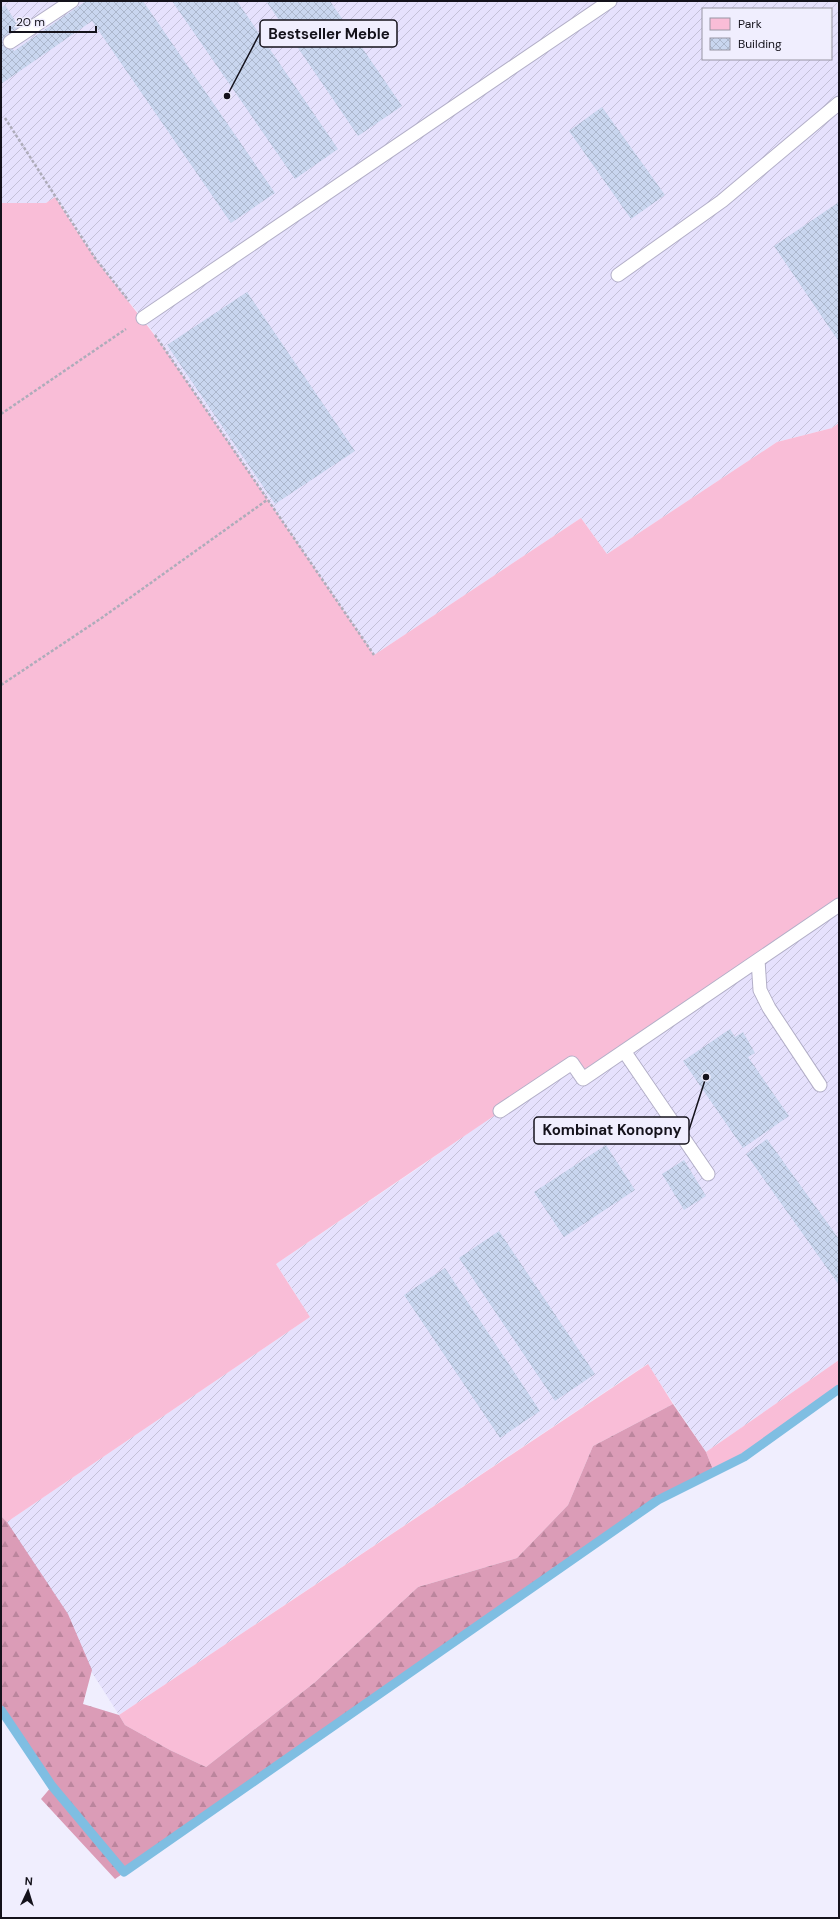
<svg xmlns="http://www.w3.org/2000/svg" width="840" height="1919" font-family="'DM Sans',sans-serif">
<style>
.industrial{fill:url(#industrial-furrows);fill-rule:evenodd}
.green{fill:#f9bdd7}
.forest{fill:url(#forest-firs)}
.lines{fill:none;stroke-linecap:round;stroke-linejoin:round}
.stream{stroke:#7fbee2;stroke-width:9}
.building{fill:url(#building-cross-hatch)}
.lane-casing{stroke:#b3afc8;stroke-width:15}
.path{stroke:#aeacba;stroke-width:2.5;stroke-dasharray:3 2;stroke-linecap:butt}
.lane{stroke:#fff;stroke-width:13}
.leader{fill:none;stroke:#14121b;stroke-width:1.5}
.callout-dot{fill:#14121b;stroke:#f0eefe;stroke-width:1.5}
.callout{fill:#f0eefe;stroke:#14121b;stroke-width:1.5}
.callout-label{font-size:15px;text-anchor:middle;font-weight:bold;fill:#14121b}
</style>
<defs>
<pattern id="industrial-furrows" width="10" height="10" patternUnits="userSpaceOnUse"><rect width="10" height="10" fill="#e6e1fd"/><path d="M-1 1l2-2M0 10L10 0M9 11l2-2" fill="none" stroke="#c4c0d8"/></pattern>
<pattern id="forest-firs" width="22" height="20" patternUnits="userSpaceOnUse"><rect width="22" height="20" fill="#db9cb7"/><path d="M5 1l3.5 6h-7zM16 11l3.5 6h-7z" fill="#bb859d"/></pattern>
<pattern id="building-cross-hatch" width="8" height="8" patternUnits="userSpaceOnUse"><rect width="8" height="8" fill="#c9d6ef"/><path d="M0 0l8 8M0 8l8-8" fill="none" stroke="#acb7cc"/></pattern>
</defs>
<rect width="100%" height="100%" fill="#f0eefe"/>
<path class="industrial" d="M1 1H839V423L832 428 777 442 607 554 581 518 374 655 143 318 121 293 95 258 56 197 46 203H1ZM703 9H831V59H703Z
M839 905V1360L706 1452 647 1364 119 1715 1 1530V1526L310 1317 276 1264 414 1171 500 1111Z"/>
<path class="green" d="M55 197C69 218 81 239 96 259 117 289 142 317 163 347L374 655 581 518 607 554 777 442 832 428 839 423V905L583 1079 572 1063 276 1264 310 1317 7 1522 1 1516V203H46Z
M839 1360V1389L744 1457 714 1472 706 1452Z
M648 1364 673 1404 593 1446 568 1505 517 1558 418 1587 314 1683 206 1767 170 1750 125 1725 119 1715Z"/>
<path class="forest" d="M673 1404 706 1452 714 1472 658 1500 115 1879 41 1799 52 1786 1 1710V1516L7 1522 68 1614 92 1670 83 1704 119 1715 125 1725 170 1750 206 1767 314 1683 418 1587 517 1558 568 1505 593 1446Z"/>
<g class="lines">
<path class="stream" d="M1 1710 52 1786 124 1872 658 1500 744 1457 839 1389"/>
</g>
<path class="building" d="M86 1H143L275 193 231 223 92 21 1 84V8L5 5 19 27 4 37 14 51Z
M172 1H237L338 149 295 179Z
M266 1H330L402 106 358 136Z
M602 107 665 195 631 219 569 131Z
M839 202V342L774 246Z
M247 292 355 451 275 504 167 345Z
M730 1029 735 1037 743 1032 755 1053 748 1057 789 1116 743 1148 683 1061Z
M767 1139 839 1239V1285L746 1154Z
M606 1145 635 1190 564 1237 534 1192Z
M684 1160 706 1196 684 1210 662 1174Z
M499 1231 595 1374 555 1401 459 1258Z
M445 1268 540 1411 500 1438 404 1295Z"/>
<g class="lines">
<defs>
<path id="lane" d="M10 42 72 1
M618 275 722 201 839 103
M143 318 610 1
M758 960 760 990 769 1008 820 1085
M624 1051 708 1174
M500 1111 572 1063 583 1079 839 905"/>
</defs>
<use href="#lane" class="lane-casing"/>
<path class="path" d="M5 118 95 258 129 301
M155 335 374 655
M1 414 126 329
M1 685 103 617 267 500"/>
<use href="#lane" class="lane"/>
</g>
<path class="leader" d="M227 96L260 33M706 1077L689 1130"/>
<g class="callout-dot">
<circle cx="227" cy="96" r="4"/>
<circle cx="706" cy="1077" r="4"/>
</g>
<g class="callout">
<rect x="260" y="20" width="137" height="27" rx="4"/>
<rect x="534" y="1117" width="155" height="27" rx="4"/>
</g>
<g class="callout-label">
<text x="329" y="39">Bestseller Meble</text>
<text x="612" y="1135">Kombinat Konopny</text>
</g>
<rect width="840" height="1919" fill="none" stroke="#14121b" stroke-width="4"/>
<rect x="702" y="8" width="130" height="52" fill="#f0eefe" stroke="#9896a3"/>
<rect x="710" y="18" width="20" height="12" fill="#f9bdd7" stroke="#9896a3"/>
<text x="738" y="28" font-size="12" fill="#14121b">Park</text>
<rect x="710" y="38" width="20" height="12" fill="url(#building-cross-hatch)" stroke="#9896a3"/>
<text x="738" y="48" font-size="12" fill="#14121b">Building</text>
<g transform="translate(28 1891) rotate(4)" stroke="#f0eefe" stroke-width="3" paint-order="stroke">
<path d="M0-3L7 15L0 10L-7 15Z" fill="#14121b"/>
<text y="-6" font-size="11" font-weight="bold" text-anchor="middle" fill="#14121b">N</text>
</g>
<path d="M10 26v6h86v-6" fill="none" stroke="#14121b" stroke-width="2"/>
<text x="16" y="26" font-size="12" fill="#14121b" stroke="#f0eefe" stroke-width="3" paint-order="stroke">20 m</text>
</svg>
